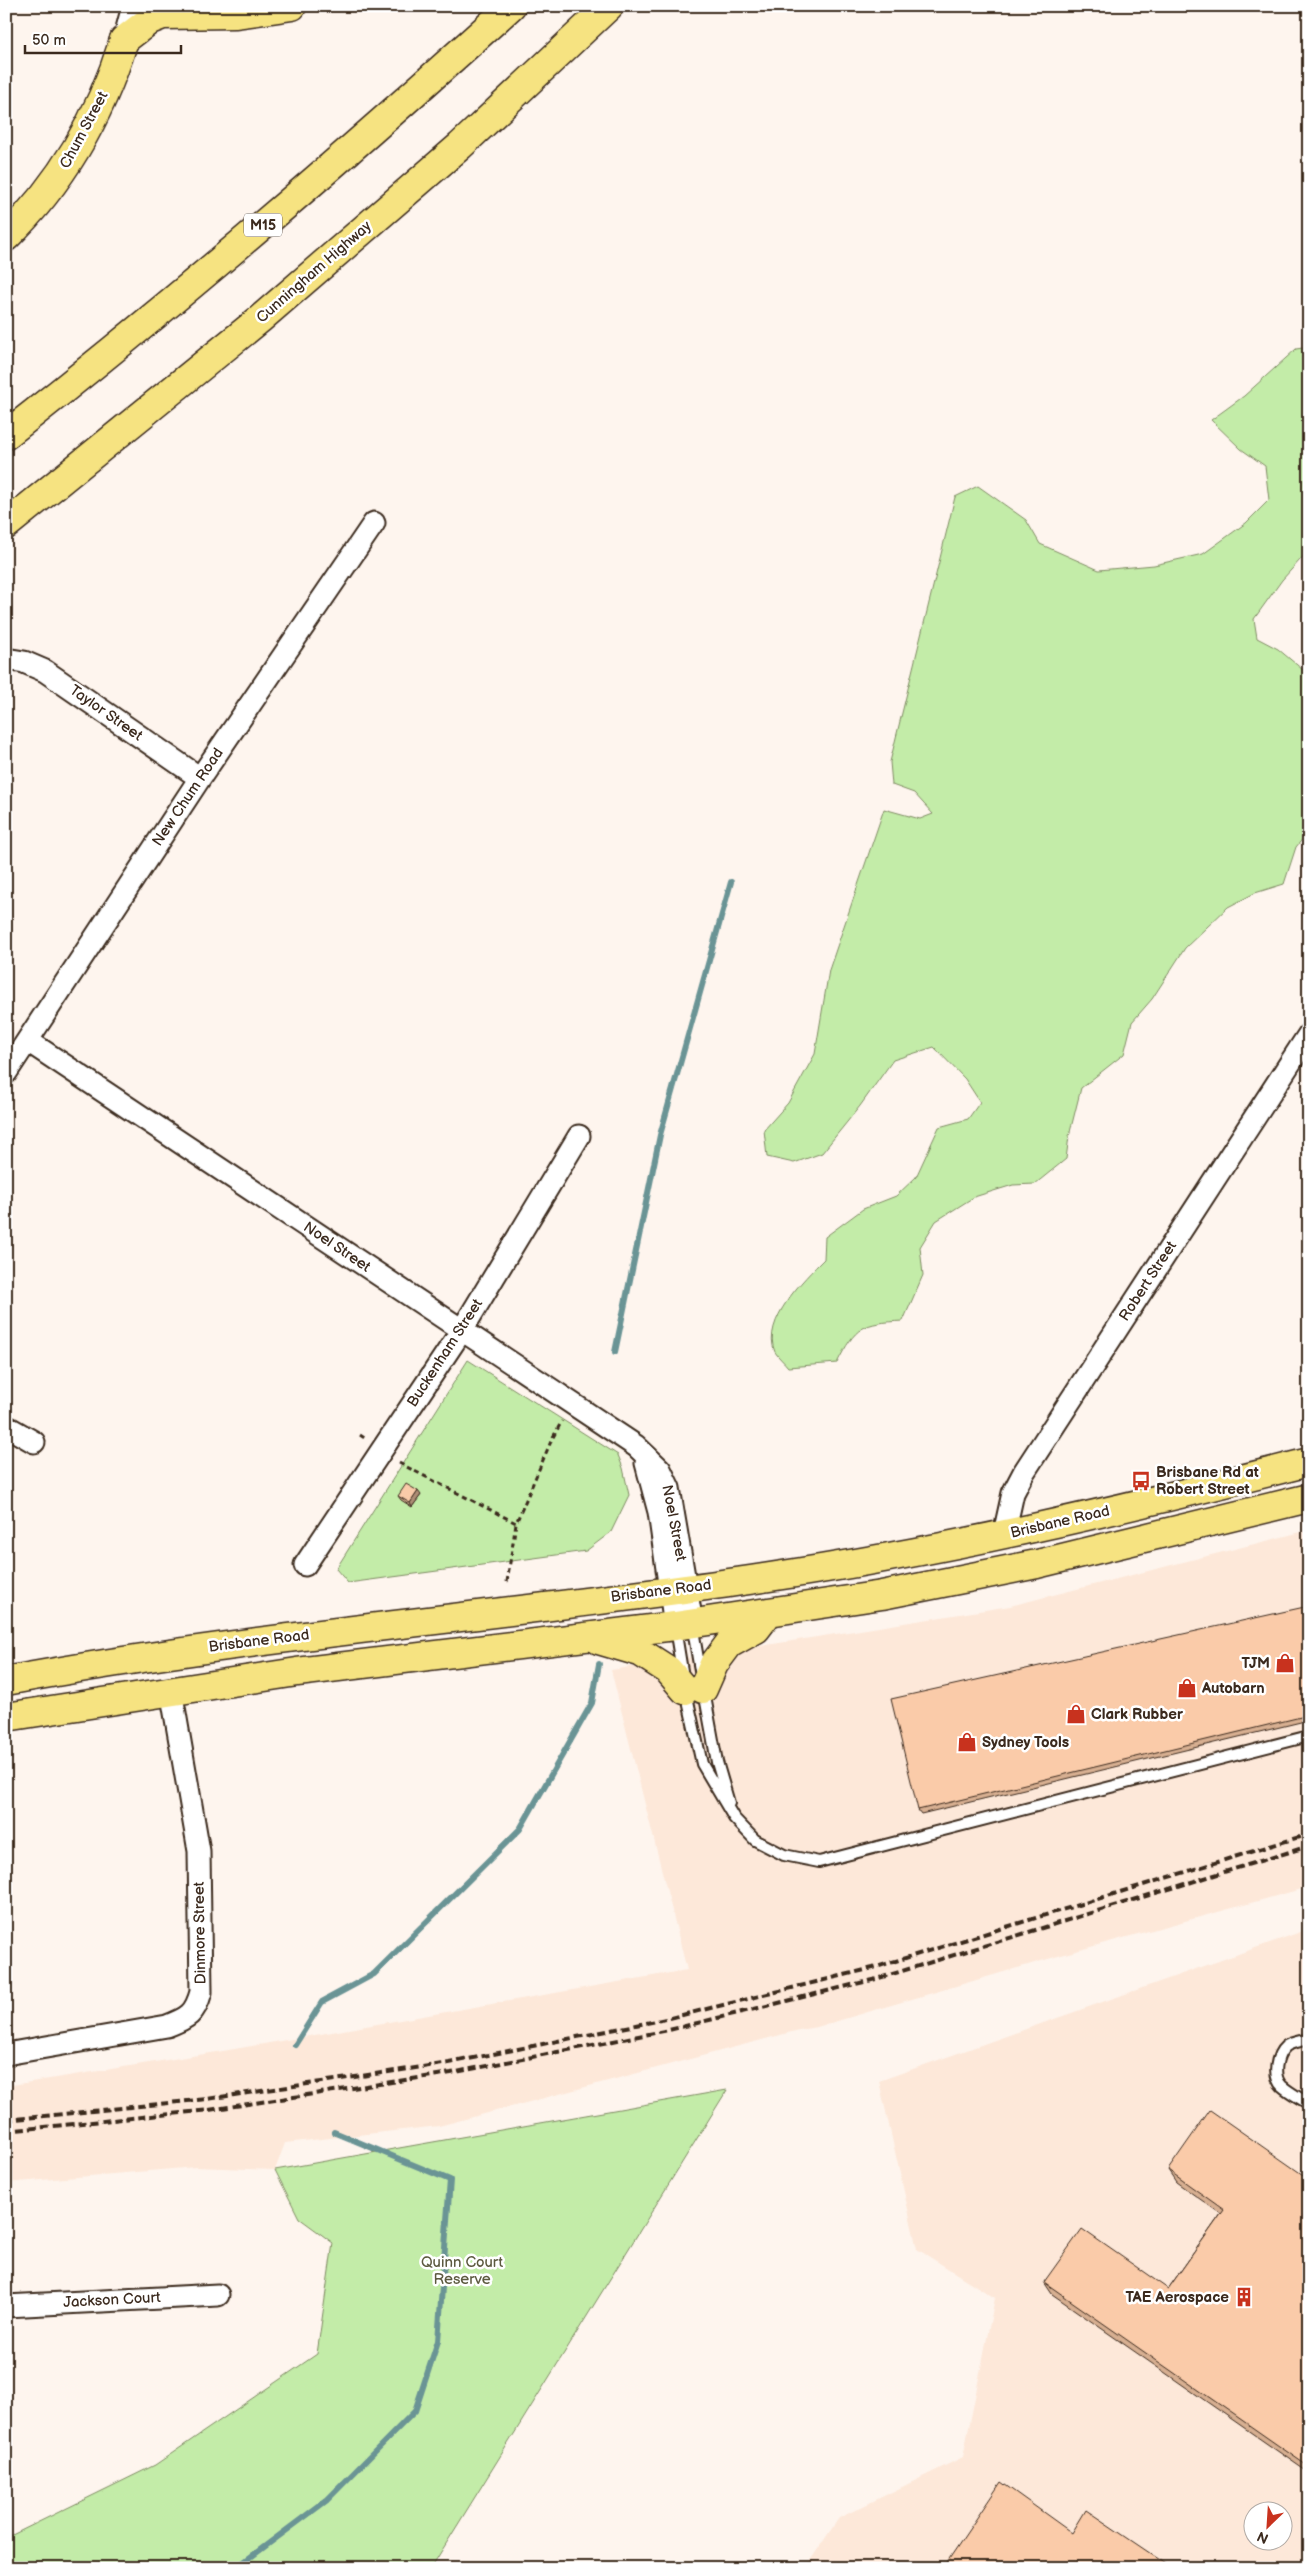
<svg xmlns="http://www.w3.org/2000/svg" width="1315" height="2574" font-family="'Balsamiq Sans',sans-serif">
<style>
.built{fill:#fde8d9;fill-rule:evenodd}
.green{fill:#c3eca8;stroke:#7f8b63}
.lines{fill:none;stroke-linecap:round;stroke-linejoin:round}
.stream{stroke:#6a9495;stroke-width:6}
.service-casing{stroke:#3b2a1e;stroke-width:14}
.minor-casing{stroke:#3b2a1e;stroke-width:25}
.primary-casing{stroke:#3b2a1e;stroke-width:31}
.motorway-casing{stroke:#3b2a1e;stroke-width:31}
.path{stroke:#3b2a1e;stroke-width:3;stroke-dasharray:5 4;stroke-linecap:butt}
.service{stroke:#fff;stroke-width:10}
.minor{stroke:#fff;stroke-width:21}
.primary{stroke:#f6e381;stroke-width:28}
.motorway{stroke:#f6e381;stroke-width:28}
.rail{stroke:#3b2a1e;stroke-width:4;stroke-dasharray:8 4;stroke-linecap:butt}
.wall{fill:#d7af91;stroke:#3b2a1e}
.shaded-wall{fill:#af8e76;stroke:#3b2a1e}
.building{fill:#facba9;stroke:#3b2a1e}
.labels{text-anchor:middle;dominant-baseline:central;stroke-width:5;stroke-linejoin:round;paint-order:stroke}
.shield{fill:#fff;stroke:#766a62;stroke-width:1}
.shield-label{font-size:14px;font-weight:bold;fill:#3b2a1e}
.street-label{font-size:15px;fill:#3b2a1e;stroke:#fff}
.poi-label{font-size:15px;font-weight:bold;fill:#3b2a1e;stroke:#fff;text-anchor:start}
.park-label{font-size:15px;fill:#5d5a40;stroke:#fff}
</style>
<rect width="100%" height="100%" fill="#fef5ee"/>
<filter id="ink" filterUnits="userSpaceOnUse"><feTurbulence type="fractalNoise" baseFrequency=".02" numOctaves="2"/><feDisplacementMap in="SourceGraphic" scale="10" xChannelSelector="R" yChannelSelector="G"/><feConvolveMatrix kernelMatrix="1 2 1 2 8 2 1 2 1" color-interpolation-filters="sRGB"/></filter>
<g filter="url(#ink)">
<path class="built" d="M1309 1530V1887L1065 1954 817 2027 799 2030 439 2126 285 2143 275 2170 196 2167 6 2183V2086L223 2051 687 1970 611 1670 1010 1606Z
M1309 1929V2568H805L839 2518 963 2457 995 2298 917 2249 879 2081ZM1252 2512H1282V2542H1252Z"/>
<path class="green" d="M1309 347V550L1282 580 1254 619 1257 638 1278 649 1309 675V831L1296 847 1284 884 1255 893 1228 907 1185 948 1152 999 1132 1022 1124 1054 1081 1088 1069 1136 1066 1159 1035 1184 1013 1185 974 1197 936 1221 920 1247 923 1275 903 1321C862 1323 856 1326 837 1363L788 1367C785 1363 778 1357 775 1352 761 1321 804 1279 824 1259L825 1237 863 1209 896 1196 916 1177 939 1127 968 1119 980 1102 965 1079 934 1047 893 1060 860 1106 822 1153 794 1163 767 1157 764 1130 788 1103 815 1054 829 970 884 809 920 819 933 814 914 793 892 785 890 762 955 497 978 486 1026 520 1040 544 1099 570 1154 565 1203 554 1246 523 1269 500 1265 466 1241 449 1211 420 1244 396 1296 349Z
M468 1360 618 1455 623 1468 629 1495 611 1532 586 1551 348 1583 336 1569Z
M727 2090 431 2568H6V2538L155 2465 317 2354 333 2243 299 2218 275 2170Z"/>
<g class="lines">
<path class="stream" d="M615 1352 660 1135 731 882
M295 2045 322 2002 374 1974 520 1829 592 1703 599 1664
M236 2568 327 2500 415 2411 438 2341 450 2180 334 2132"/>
<defs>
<path id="service" d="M692 1624 701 1676
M675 1628 683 1677
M704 1691 717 1762 729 1803
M686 1692 702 1764 734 1818 755 1840 784 1855 819 1862 1309 1736
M1309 2039C1302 2041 1292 2042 1286 2046 1276 2055 1272 2076 1282 2086 1290 2093 1300 2098 1309 2104"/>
<path id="minor" d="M124 40 133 6
M6 659 24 662 45 671 200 778
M28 1041 636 1446 660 1469 669 1488 692 1623
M6 1073 200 778 374 523
M6 1426 34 1442
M646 1463 659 1512 675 1626
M1004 1534 1013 1493 1024 1472 1309 1034
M305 1565 462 1330 579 1136
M6 2054 167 2026C188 2018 195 2014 201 1992L199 1851 171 1690
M6 2306 218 2295"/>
<path id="primary" d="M6 237C62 183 101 114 124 40
M599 1640 640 1652 668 1670 685 1690
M6 1681C257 1634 511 1616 763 1578 947 1551 1128 1508 1309 1462
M703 1689 714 1664 729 1644 756 1629 769 1612
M6 1717 297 1672 675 1626 882 1595 1037 1564 1309 1498"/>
<path id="motorway" d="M124 40 150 20 163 15 236 14 292 6
M6 435C180 299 347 155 511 6
M6 525 260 319 460 146 609 6"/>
</defs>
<use href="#service" class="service-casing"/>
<use href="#minor" class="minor-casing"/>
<use href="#primary" class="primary-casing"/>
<use href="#motorway" class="motorway-casing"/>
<path class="path" d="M360 1435 366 1439
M399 1463 516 1523
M507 1582 516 1523 552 1439 562 1421"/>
<use href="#service" class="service"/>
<use href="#minor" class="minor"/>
<use href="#primary" class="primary"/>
<use href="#motorway" class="motorway"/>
<path class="rail" d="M6 2120 207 2099 449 2063 666 2019 873 1968 1309 1834
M6 2131 209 2110 451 2073 669 2030 876 1979 1309 1846"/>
</g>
<path class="wall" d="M421 1495 412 1507 401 1500 398 1496Z
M1309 1606V1720L921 1814 918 1810Z
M1168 2170 1309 2179V2473L1052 2294 1044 2282 1168 2289 1221 2214 1176 2182Z"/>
<path class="shaded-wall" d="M418 1491 421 1495 412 1507 410 1503Z"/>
<path class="building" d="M406 1484 418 1491 410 1503 398 1496Z
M1309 1606V1715L918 1810 891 1699Z
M1210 2110 1309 2179V2467L1044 2282 1082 2229 1168 2289 1224 2210 1168 2170Z
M1001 2482 1072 2533 1086 2510 1172 2568H943Z"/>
</g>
<defs>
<symbol id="bus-bare" viewBox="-9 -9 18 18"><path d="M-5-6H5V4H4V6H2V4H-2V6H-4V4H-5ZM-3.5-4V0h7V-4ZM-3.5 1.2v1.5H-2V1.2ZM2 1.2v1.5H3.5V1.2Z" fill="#c8321e" stroke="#fff" stroke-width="2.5" paint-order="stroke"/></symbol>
<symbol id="shop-bare" viewBox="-9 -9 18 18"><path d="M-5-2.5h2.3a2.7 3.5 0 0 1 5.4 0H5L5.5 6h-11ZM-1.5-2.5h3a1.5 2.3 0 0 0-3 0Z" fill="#c8321e" stroke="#fff" stroke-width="2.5" paint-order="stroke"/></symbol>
<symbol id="building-bare" viewBox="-9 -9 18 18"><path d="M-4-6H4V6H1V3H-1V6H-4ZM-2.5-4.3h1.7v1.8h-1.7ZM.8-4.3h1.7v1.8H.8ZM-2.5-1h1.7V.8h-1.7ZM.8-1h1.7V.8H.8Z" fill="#c8321e" stroke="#fff" stroke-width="2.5" paint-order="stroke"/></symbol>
</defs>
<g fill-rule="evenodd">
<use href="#bus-bare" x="1127" y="1467" width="28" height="28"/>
<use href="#shop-bare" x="1271" y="1649" width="28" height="28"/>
<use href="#shop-bare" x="1173" y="1674" width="28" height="28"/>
<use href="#shop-bare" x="1062" y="1700" width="28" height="28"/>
<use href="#shop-bare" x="953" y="1728" width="28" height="28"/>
<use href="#building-bare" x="1230" y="2283" width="28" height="28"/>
</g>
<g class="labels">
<rect class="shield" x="244" y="213.5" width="38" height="23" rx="4"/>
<g class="shield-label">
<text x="263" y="225">M15</text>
</g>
<g class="street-label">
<text transform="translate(84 130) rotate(-62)">Chum Street</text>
<text transform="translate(314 272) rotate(-41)">Cunningham Highway</text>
<text transform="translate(106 713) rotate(35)">Taylor Street</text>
<text transform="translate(188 797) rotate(-56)">New Chum Road</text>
<text transform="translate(337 1247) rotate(34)">Noel Street</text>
<text transform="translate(1148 1281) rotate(-57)">Robert Street</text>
<text transform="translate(445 1353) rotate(-57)">Buckenham Street</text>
<text transform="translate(1060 1522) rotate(-13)">Brisbane Road</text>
<text transform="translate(674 1523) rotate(79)">Noel Street</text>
<text transform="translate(661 1591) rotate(-7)">Brisbane Road</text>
<text transform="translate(259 1641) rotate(-7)">Brisbane Road</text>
<text transform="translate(200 1933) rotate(-91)">Dinmore Street</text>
<text transform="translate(112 2300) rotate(-3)">Jackson Court</text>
</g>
<g class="poi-label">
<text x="1156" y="1472">Brisbane Rd at<tspan x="1156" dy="17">Robert Street</tspan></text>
<text x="1270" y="1663" text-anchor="end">TJM</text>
<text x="1202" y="1688">Autobarn</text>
<text x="1091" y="1714">Clark Rubber</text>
<text x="982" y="1742">Sydney Tools</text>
<text x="1229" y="2297" text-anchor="end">TAE Aerospace</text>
</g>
<g class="park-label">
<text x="462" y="2262">Quinn Court<tspan x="462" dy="17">Reserve</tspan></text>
</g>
</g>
<rect width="1315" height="2574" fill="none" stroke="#fff" stroke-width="25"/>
<rect x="12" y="12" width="1290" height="2549" fill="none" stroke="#3b2a1e" stroke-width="2" filter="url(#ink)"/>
<g transform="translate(1268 2526) rotate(205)"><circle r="24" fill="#ffffff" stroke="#b1aaa5"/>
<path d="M0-4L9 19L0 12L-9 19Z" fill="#c8321e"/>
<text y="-8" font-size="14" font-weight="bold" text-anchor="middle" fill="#3b2a1e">N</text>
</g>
<path d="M25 45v8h156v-8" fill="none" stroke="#3b2a1e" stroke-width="2.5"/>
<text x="32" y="45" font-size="15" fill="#3b2a1e" stroke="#ffffff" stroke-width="4" paint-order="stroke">50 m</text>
</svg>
